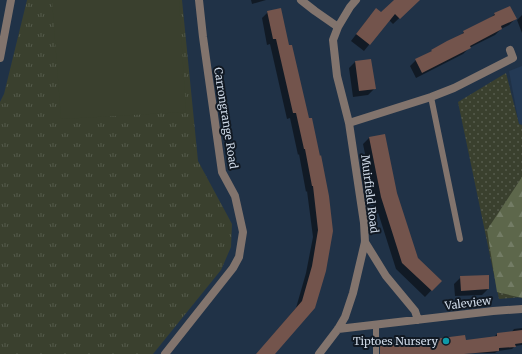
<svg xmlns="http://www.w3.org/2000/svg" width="522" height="354" font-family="Merriweather,serif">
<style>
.built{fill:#243a55}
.grass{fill:url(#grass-dots)}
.forest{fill:url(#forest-firs)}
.park{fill:url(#park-tufts)}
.pitch{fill:#3a402e}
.shadow{fill:#0007}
.building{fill:#73544c}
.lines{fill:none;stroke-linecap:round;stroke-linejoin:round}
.lane{stroke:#82746d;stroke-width:6}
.street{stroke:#82746d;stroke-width:8}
.culture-dot{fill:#0f9aa8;stroke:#111923;stroke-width:1.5}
.labels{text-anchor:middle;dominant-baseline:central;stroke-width:4;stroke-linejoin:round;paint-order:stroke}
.street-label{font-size:11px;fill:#cfdae8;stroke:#111923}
.poi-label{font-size:11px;fill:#cfdae8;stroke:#111923;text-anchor:end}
</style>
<defs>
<pattern id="grass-dots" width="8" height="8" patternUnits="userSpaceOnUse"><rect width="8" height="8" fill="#3a402e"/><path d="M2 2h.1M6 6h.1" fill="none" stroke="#555b4c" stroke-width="1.8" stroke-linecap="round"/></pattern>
<pattern id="forest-firs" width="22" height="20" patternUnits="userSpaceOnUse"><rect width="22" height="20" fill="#5d674b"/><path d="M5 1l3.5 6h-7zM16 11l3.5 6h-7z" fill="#737c65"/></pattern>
<pattern id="park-tufts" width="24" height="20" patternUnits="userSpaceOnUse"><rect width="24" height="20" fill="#3a402e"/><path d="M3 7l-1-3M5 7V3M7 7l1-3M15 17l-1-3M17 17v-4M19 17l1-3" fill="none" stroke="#555b4c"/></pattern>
</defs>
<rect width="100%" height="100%" fill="#203247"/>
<path class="built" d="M522 66V125L519 124 509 71Z"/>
<path class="grass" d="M506 73 519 124 522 125V297L499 299 458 102Z"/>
<path class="forest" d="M522 177V298L497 292 487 230Z"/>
<path class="park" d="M27 0H182L198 161 232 224 231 247 221 270 153 354H0V102L4 94Z"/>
<path class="pitch" d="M52 0H179L186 112 61 119Z"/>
<path class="shadow" d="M251 0H266L252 4Z
M395 0H418L393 24 389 20 364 51 351 41 370 16 381 13Z
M268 12 288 46 309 120 325 271 274 354H257L296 308 306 273 313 237 307 191 306 192 299 154 298 155 290 118 287 119 270 44 267 45 262 18Z
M495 14 515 19 509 25 501 29 495 35 469 48 463 54 416 78 410 66 416 60 459 37 464 32 490 18Z
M522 15V33L517 20Z
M370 60 375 88 368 95 353 97 349 68 355 62Z
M384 135 396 193 417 258 440 281 425 297 396 269 375 203 363 144 369 138Z
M461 277 488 289 482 295 455 296 454 284Z
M522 328V345L515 346 512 349 498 351 495 353 384 354 494 337 497 334 511 333 514 329Z"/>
<path class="building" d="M394 0H420L400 19 395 14 370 45 356 34 376 8 381 12Z
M510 6 517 19 501 26 502 29 470 46 471 48 422 73 415 59 432 51 431 50 447 41 464 33 463 31 495 15 494 13Z
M281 8 289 45H292L309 118H312L320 156 321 155 329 196 333 231 326 271 315 308 275 354H256L302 301 312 266 318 230 313 186H312L305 149H304L296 113H293L276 39H273L267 11Z
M371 59 376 89 359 91 355 61Z
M385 134 397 193 418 258 442 281 432 291 402 263 381 197 369 137Z
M489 275V289L461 291 460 276Z
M522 330V343L515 344 516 347 499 348V351L464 354H380V346L465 335 466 340 497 336V333Z"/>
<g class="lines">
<path class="lane" d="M431 97 460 239
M376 354V325"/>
<path class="street" d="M301 0 315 11 338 27
M0 58 11 0
M349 123 431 97 454 88 513 58 510 50
M365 242 386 276 415 311 418 320
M338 329 493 311 522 309
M165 354 233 268 239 257 243 232 235 196 222 172 203 37 199 0
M319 354 338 329 345 317 353 293 365 242 364 223 349 123 337 76 333 40 338 27 350 7 356 0"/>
</g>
<circle class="culture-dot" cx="446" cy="341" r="4"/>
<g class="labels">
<g class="street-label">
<text transform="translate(226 118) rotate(81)">Carrongrange Road</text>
<text transform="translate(370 194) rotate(83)">Muirfield Road</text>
<text transform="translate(468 303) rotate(-7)">Valeview</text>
</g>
<g class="poi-label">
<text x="438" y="341">Tiptoes Nursery</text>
</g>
</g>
</svg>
